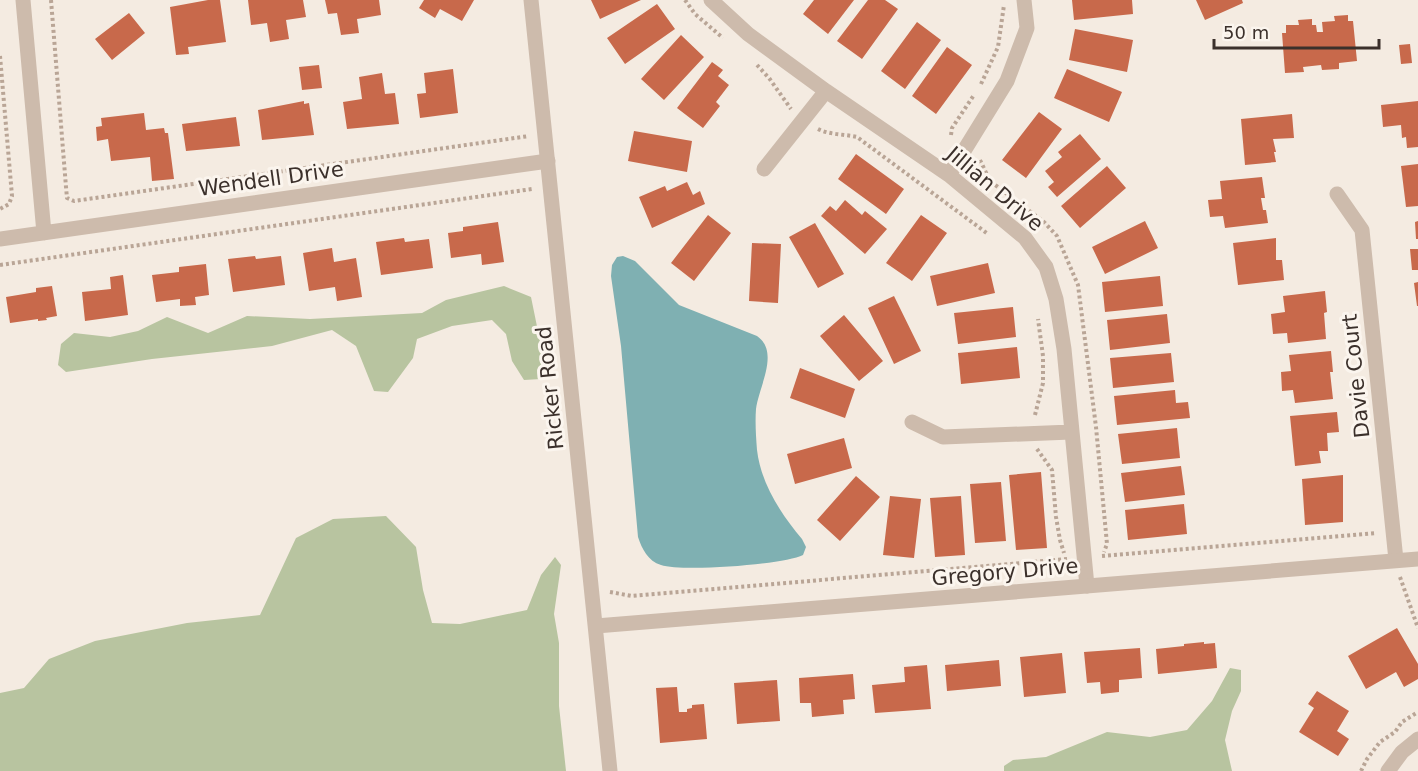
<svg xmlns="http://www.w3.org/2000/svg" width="1418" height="771" font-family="'DejaVu Sans',sans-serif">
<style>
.green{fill:#b8c4a0}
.water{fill:#7fb0b2}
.building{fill:#c8694b}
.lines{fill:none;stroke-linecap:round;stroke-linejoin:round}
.path{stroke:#b9a596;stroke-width:4;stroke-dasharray:3 3;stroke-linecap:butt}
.minor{stroke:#cdbbac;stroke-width:15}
.tertiary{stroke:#cdbbac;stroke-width:15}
.labels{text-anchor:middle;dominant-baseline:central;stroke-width:6;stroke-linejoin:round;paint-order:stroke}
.street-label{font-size:21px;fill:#3b302b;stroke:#fbf5ee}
</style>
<rect width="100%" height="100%" fill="#f4ebe1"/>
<path class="green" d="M504 286 531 297 541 346V379L524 380 512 361 506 334 492 320 452 326 417 339 413 358 388 392 374 391 356 346 332 330 272 346 152 359 66 372 58 365 61 344 74 333 110 337 138 331 167 317 208 333 247 316 310 319 422 313 446 300Z
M386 516 416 547 423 590 432 623 460 624 527 610 541 575 555 557 561 565 554 614 559 643V706L566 771H0V693L24 688 49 659 95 641 187 623 260 615 296 538 333 519Z
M1230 668 1241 670V691L1232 711 1225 740 1232 771H1004V766L1013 760 1046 757 1107 732 1150 737 1187 730 1212 701Z"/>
<path class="water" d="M623 256 635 261 679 305 757 336C780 352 759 386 756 409 755 422 756 437 757 450 761 484 781 514 802 539L806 547 803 555C783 565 682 572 661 565 648 561 642 549 638 537L621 346 611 276 612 265 617 257Z"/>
<path class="building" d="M208 0H220L226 42 188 47 189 54 176 55 170 7Z
M248 0H303L306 17 286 20 289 39 270 42 267 23 251 25Z
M325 0H379L381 15 357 19 359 33 341 35 337 13 328 14Z
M424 0H474L462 21 440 9 435 18 419 8Z
M591 0H641L600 19Z
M814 0H854L828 34 803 14Z
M868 0H885L898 9 862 59 837 41Z
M1072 0H1132L1133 14 1074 20Z
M1196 0H1242L1243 3 1205 20Z
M657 4 675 29 625 64 607 38Z
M129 13 145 33 112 60 95 39Z
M1348 15V21H1353L1357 61 1339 63V69L1322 70 1321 65 1303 67 1304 72 1285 73 1282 33H1286V25H1299L1298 20 1312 19V25H1316L1317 32H1323L1322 22 1335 21 1334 16Z
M917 22 941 40 905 89 881 71Z
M1075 29 1133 40 1127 72 1069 60Z
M681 35 704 57 664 100 641 79Z
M1410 44 1412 63 1401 64 1399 45Z
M947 47 972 65 936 114 912 96Z
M712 62 723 70 718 76 729 85 716 102 720 106 703 128 677 108Z
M319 65 322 88 302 90 299 67Z
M453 69 458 113 420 118 417 94 426 93 424 73Z
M1067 69 1122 92 1109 122 1054 98Z
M382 73 385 94 395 93 399 124 347 129 343 102 362 99 359 77Z
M304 101V104L309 103 314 135 262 140 258 110Z
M1418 101V147L1407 148 1406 137 1402 138 1401 125 1383 127 1381 105Z
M1039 112 1062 129 1026 178 1002 160Z
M144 113 146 130 164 128 165 133H168L174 179 152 181 150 157 111 161 108 139 97 141 96 127 102 126 101 118Z
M1292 114 1294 138 1273 139 1276 152H1274L1276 162 1245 165 1241 119Z
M236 117 240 146 186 151 182 124Z
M634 131 692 141 687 172 628 161Z
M1080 134 1101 159 1057 197 1048 187 1054 182 1045 171 1062 157 1058 152Z
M856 154 904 189 886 214 838 179Z
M1418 164V206L1406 207 1401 166Z
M1107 166 1126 188 1080 228 1061 206Z
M1262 177 1265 198H1261L1263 210H1266L1268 223 1225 228 1223 216 1210 217 1208 200 1222 199 1220 181Z
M687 182 693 195 700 191 705 204 652 228 639 197 665 186 667 191Z
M845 200 862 215 865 211 887 229 865 254 821 216 830 206 836 211Z
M708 215 731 233 694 281 671 263Z
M921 215 947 233 912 281 886 263Z
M1145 221 1158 248 1105 274 1092 247Z
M1418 221V239H1416L1415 222Z
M498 222 504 262 482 265 481 254 451 258 448 233 463 231V227Z
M815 223 844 274 818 288 789 237Z
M404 238 405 242 429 239 433 268 381 275 376 242Z
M1276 238V260H1282L1284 280 1238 285 1233 243Z
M752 243 781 244 778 303 749 301Z
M332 248 334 262 356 258 362 297 337 301 335 287 309 291 303 253Z
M1410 249H1418V270H1412Z
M255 256 256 259 281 256 285 285 233 292 228 259Z
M988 263 995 293 937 306 930 276Z
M206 264 209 295 195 297 196 305 180 306V299L156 302 152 275 179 272V267Z
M123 275 128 315 85 321 82 292 111 289 110 277Z
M1160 276 1163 306 1105 312 1102 282Z
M1418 282V306H1417L1414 283Z
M52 286 57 316 46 318 47 320 38 321V319L10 323 6 297 36 292V288Z
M1325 291 1327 312 1324 313 1326 339 1288 343 1287 333 1273 334 1271 314 1285 312 1283 296Z
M894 296 921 351 894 364 868 308Z
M1013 307 1016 337 958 344 954 313Z
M1167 314 1170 343 1110 350 1107 320Z
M844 315 883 361 859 381 820 336Z
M1017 347 1020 378 961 384 958 353Z
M1331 351 1333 372H1330L1333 399 1295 403 1293 390 1282 391 1281 372 1291 371 1289 355Z
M1171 353 1174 382 1113 388 1110 358Z
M800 368 855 389 845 418 790 398Z
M1175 390 1176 403 1188 402 1190 418 1117 425 1114 396Z
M1337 412 1339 432 1327 433 1328 451H1319L1321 463 1295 466 1290 416Z
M1177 428 1180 458 1122 464 1118 434Z
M844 438 852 468 795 484 787 454Z
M1181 466 1185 495 1125 502 1121 473Z
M1041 472 1047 548 1016 550 1009 475Z
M1343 475V522L1305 525 1302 479Z
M856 476 880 497 840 541 817 520Z
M1001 482 1006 541 975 543 970 484Z
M890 496 921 499 914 558 883 555Z
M961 496 965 555 935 557 930 498Z
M1184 504 1187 534 1128 540 1125 510Z
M1397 628 1418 664V679L1404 687 1396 672 1366 689 1348 656Z
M1204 642V644L1215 643 1217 668 1158 674 1156 649 1184 646V644Z
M1140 648 1142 678 1119 680V692L1101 694 1100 682 1087 683 1084 652Z
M1062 653 1066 693 1024 697 1020 657Z
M999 660 1001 686 947 691 945 665Z
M927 665 931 709 875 713 872 685 905 682 904 667Z
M853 674 855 699 843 700 844 714 812 717 811 703H800L799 678Z
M777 680 780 721 737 724 734 683Z
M677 687 679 712H687V709L692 708V705L704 704 707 739 660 743 656 688Z
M1317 691 1349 711 1337 731 1349 739 1338 756 1299 732 1314 708 1308 704Z"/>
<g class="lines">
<path class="path" d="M51 0 66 187 67 198 74 201 529 136
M685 0 695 14 723 38
M0 56 12 196 9 204 0 209
M757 65 769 78 791 109
M981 84 998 47 1004 5
M818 129C830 135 844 134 857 137L988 234
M951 135 952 128 974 95
M980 160 990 181 1044 222 1057 236 1078 285 1096 427 1107 544 1104 552
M0 265 532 189
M1035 415 1043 383V356L1038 319
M1037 449 1052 470 1056 517 1060 540 1064 553
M1102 556 1376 533
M1400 577 1418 628
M610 592 632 596 1068 559
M1361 771 1367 759 1380 742 1395 732 1402 722 1418 712"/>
<path class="minor" d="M23 0 44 233
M711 0 748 34 826 91 949 175 1025 238 1046 267 1056 299 1064 349 1087 586
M764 169 826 91
M949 175 1007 81 1027 28 1024 0
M1337 194 1362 230 1396 560
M0 239 548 161
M912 422 943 437 1071 432
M1388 771 1402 752 1418 739"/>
<path class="tertiary" d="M531 0 610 771
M596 626 1418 559"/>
</g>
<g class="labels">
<g class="street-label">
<text transform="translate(271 179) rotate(-8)">Wendell Drive</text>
<text transform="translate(995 189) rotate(40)">Jillian Drive</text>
<text transform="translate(1356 376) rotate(-96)">Davie Court</text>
<text transform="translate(550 388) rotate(-96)">Ricker Road</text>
<text transform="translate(1005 572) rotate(-5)">Gregory Drive</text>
</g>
</g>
<path d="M1214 39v9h165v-9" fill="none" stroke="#3b302b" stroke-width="3"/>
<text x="1223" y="39" font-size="18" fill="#3b302b" stroke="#fbf5ee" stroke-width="4.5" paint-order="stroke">50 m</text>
</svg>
